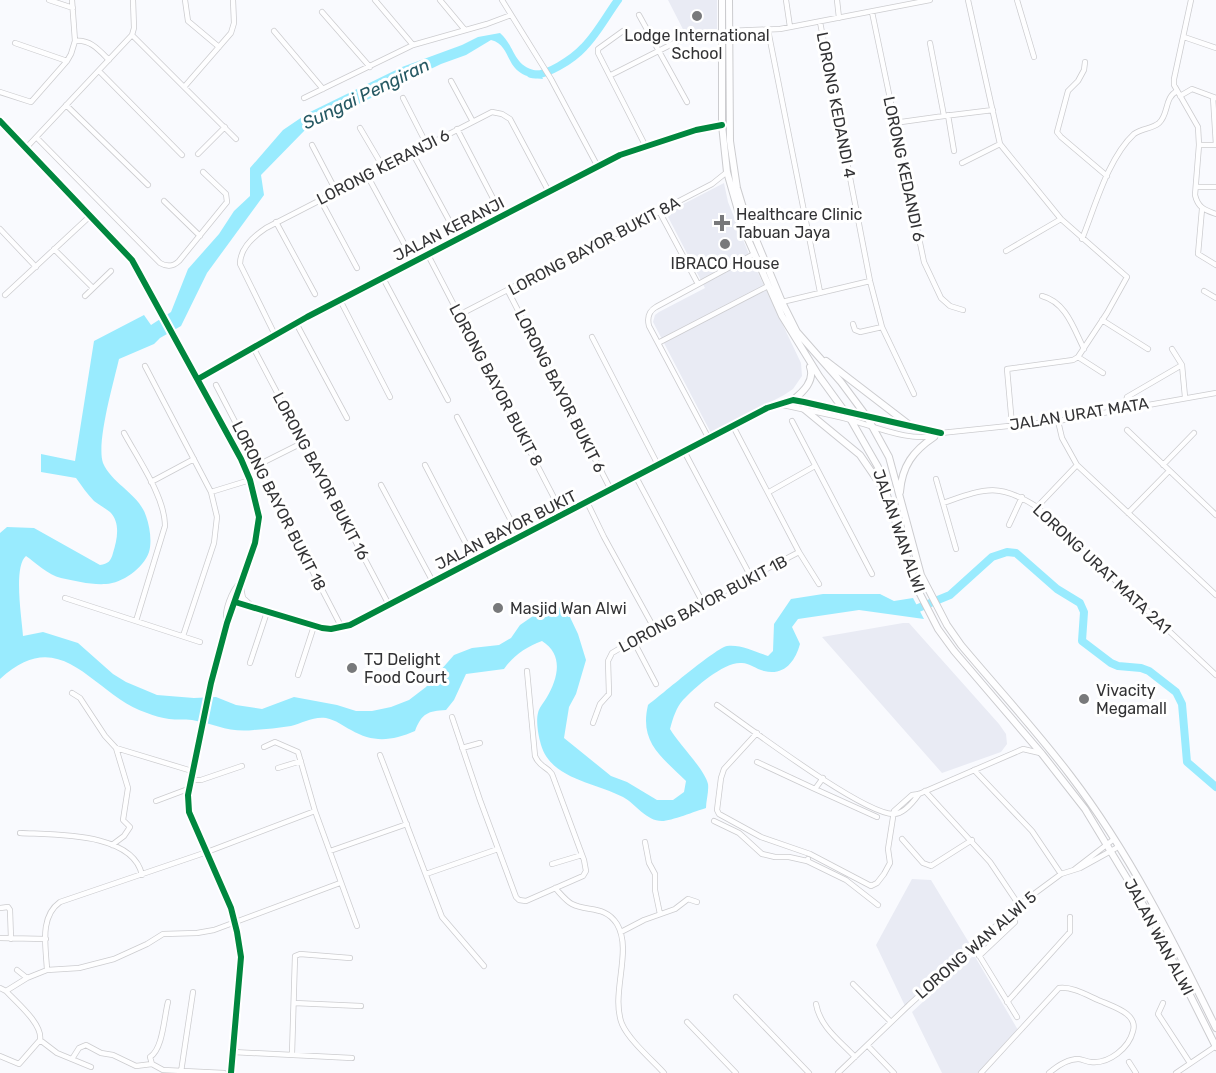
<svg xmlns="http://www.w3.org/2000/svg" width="1216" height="1073" font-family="Rubik,sans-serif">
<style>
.built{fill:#e9ebf4}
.water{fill:#99ebfe}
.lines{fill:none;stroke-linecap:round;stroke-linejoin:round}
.river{stroke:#99ebfe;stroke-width:8}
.minor-casing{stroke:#cccccf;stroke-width:6}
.major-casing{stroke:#cccccf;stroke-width:8}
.minor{stroke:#fefeff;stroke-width:4.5}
.major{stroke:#fefeff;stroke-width:6}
.cycleway-casing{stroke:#fff;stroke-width:10}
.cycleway{stroke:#00873e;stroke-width:6}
.poi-dot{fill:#78797b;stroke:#fff;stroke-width:2}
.labels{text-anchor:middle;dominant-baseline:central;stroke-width:6;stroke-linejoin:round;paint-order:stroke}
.poi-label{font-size:16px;fill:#333335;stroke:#fff;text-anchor:start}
.street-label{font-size:16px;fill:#333335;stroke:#fff}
.water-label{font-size:18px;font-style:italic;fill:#265963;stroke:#fff}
</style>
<rect width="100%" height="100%" fill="#f9fafe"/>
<path class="built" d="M668 0H717V29L690 43Z
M724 183 728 202 748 252 801 363 802 376 793 389 784 395 711 433 653 322 655 315 659 312 705 288 666 213Z
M903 623H909L999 724 1006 734 1007 744 1001 752 942 773 822 637Z
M912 879 931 880 971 946 905 1006 876 945Z
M974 955 1018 1030 978 1073H942L912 1012Z"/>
<path class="water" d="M500 33C516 47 513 68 539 71L543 79C501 77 515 46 491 40L466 55 441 64 305 130 261 175 264 195 207 273 181 326 160 338 154 344 119 359C114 381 96 443 103 463 112 484 139 494 146 516 150 527 152 542 149 552 143 569 122 583 106 584 91 585 75 581 61 578 48 575 36 563 26 556 13 567 22 619 23 636L43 632 78 643 113 674 126 682 157 695 194 698 216 697 236 705 262 709 294 697 337 705 356 711H372L391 707 409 700 426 687 454 655 472 648 499 645 511 638 520 625 533 616 558 606 569 615 578 634 586 660 576 694 569 707 564 738 611 776 627 782 657 800H673L684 792 686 781C662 757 639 743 648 705 660 696 717 647 727 646 740 644 756 652 768 656L773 651 774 624 791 599 823 594H880L894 601 913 598 924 619 859 610 798 619 792 627 800 644C795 662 784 676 764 671 756 669 749 663 742 663 725 661 695 687 683 700 676 708 673 718 670 729 679 744 705 770 708 784 709 791 706 801 706 808 696 811 671 821 662 821 646 821 636 804 623 797 594 782 548 779 540 741 538 734 536 720 538 713 539 708 544 702 547 697 558 678 564 655 542 641 526 647 514 655 504 669L466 674 454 700 446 710C428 711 422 713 415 731 392 741 373 743 351 730 343 726 336 720 326 718 314 716 302 723 291 726 279 728 266 729 254 730 229 733 215 724 192 720 184 719 177 720 169 719 162 718 154 716 147 713 93 696 63 621 0 679V533L7 527 34 528 100 565C108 564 111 561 113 553 117 540 121 523 110 512 105 508 99 505 94 501 87 494 82 486 76 478L41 472V454L75 461 94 341 144 315 151 325 171 312 188 269 219 234 234 211 250 196V168L283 130 308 113 402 67 462 45 478 37Z"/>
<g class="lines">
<path class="river" d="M531 74C545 78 574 58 584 47 597 34 607 15 618 0
M911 611 950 595 992 557 1007 552 1016 553 1057 589 1080 603 1084 612 1082 641 1086 644 1111 663 1118 666 1141 668 1149 671 1176 692 1182 704 1187 762 1216 787"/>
<defs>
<path id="minor" d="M49 0 73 8
M185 0 188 21 219 47
M375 0 413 45
M440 0 465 30
M502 0 551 79 598 167
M786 0 790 27
M837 0 839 18
M968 0 1000 144 1061 219 1127 277 1107 313 1078 357 1073 360 1007 369 1012 425
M1017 0 1034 57
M1191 0 1174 79V85L1198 127 1199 145 1195 195C1198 208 1205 210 1216 214
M322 12 370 67
M872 12 924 262 941 298 950 306 963 310
M639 15 687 102
M820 22 870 281 882 327 914 394
M768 30 820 292
M274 31 323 89
M623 31 598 49V53L645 145
M728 31 780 29 930 0
M132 35 236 139
M1184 37 1216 48
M75 41C90 39 99 50 109 60
M15 43 67 61
M1085 62 1084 70 1078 81 1068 91 1057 132 1061 137 1107 176
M99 71 182 155
M611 75 686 37
M451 81 472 120
M185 86 231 33 234 23 233 0
M0 92 31 102 67 61 71 54 75 41 72 0
M1180 96 1192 89 1216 98
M1213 97 1216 145
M304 98 413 45 487 24 511 15
M403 98 427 145
M66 105 148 185
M948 115 954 151
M944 116 993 110
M0 121 132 260 241 459 250 480 259 517 255 543 227 623 211 683 188 795 189 812 231 908 237 932 241 957 231 1073
M894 123 944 116 930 43
M360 128 383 167
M457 129 496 204
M37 138 160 263C167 267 173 267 179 261L227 202 226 194 203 172
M312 145 336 191
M1199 145H1216
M26 148 132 35 134 28 133 0
M412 152 451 224
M198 154 225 127
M962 163 1000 144
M367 175 406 247
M1196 187H1216
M320 199 357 268
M164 201 200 236
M1202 209 1198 254 1216 265
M659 211 698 284
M276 222 315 294
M0 229 36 267
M1082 239C1095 207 1108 158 1134 134 1142 128 1152 129 1159 123 1169 114 1164 98 1177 91
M54 249 93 288
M1006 251 1061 219
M428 255 563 515
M383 278 448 400
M508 291 611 490
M1204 291 1216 298
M5 295 89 217
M85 296 111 271
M1042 296C1066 302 1074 329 1084 349
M340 300 390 397
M782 302 870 281
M459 315 712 184 727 172
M1102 320 1148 349
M296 323 347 418
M853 324 855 330 860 332 882 327
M275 335 240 264C240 249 254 236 266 228L492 112 502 114 510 119 549 192
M592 337 658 465
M658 343 768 286
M253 347 389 605
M1172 349 1182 365 1185 397
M1078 357 1103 373
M145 366 211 492 217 517 214 543 183 636
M198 379 307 317 620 155 696 130 722 125
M216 385 342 628
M783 405C805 410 828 414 851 420 875 427 917 445 941 433L1058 421 1216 393
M1124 408 1127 397 1182 365
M457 417 520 538
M792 421 872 574
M1058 421 1062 438 1077 465 1216 595
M733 426 799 552 819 584
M1127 430 1216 515
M124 433C138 459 165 497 165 526L136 621
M709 439 649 326C647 318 649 311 656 307L754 254
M684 451 751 577
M258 465 302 443
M425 465 475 561
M1163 465 1194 433
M636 477 703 603
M936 479 956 549
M151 482 194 459
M381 485 433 582
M211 492 250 480
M769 492 815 466
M587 502 604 537 654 628
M943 503C984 489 998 482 1037 507L1216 675
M1037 507 1077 465
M1128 513 1169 471
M1009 525 1022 497
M241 588 243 598 252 606
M65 598 200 642
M235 602 322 628 331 629 350 625 767 408 793 400 804 402 941 433
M227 623C223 613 232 589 241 582
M633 640 656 684
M250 663 267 612
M298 675 314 626
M72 693 80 698 105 736 116 748 128 788 123 820 130 827 124 836 112 845
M717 705C747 726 864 815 894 814 904 814 914 801 919 794
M452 717 480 800 516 897 519 900 526 901 583 876 586 871 584 860 552 774C547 766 540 768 535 756L527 671
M593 723 600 704 609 694 608 661 612 653 654 628 799 552
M757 733 724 769 721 778 717 810 719 814 761 837 810 854 871 886 877 883 884 874 890 863 888 849 894 811 912 795 919 794 1023 749 1040 753
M264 747 275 742 298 752 315 811 357 926
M116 748 192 771
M462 748 480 743
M380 755 442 917 484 966
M757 762 815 789
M278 768 301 761
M974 770 1032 831 1061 874
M823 778 815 789 877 817
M191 780H201L242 766
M925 791 990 862 1019 905
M156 801 188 789
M714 821 739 833 762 854 775 857H789L807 861
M20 833C55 835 133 832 142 875
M902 839 923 863 931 866 972 840
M645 842 649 863 655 874V890L660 914
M330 851 407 824
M808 859 807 861 846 880 878 905
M552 864 582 855
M1075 869 1114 839
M426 874 498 849
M555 888C560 893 566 901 572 904 587 912 605 905 617 924 633 951 610 994 622 1024 629 1040 651 1059 664 1073
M0 908 8 907 10 910 11 939
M621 932 644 920 675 909 688 899 697 902
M0 938 46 939
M974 947 1017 1017
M979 956 1015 922
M17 970 27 978
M47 970C46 947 39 917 60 902L207 852 315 811
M853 984 891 1022
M0 988 6 991 27 978 47 970 79 968 114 959 147 944 163 934 197 933 214 930 340 883
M6 991C16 1002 43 1024 40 1040L57 1053 91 1067
M736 997 809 1073
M1007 1002 1070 932V917
M294 1003 361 1006
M1163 1003 1158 1014 1190 1063
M816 1004C820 1027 840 1041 855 1057
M687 1022 736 1073
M868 1046 894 1073
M233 1052 352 1058
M292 1054 295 956 300 954 350 958
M0 1056 19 1064 40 1040
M72 1059 79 1048 86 1045 101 1053 113 1055 136 1066 152 1064 163 1070 224 1073
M1129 1062 1136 1073
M152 1064 150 1057C163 1049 164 1017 168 1002
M181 1072 193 992
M838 1073 909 1005 1019 905 1061 874 1080 868 1118 847
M981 1073 1059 988C1073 986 1090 997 1103 1002 1114 1007 1138 1014 1133 1031 1129 1048 1109 1064 1091 1062 1087 1062 1082 1059 1078 1059 1068 1059 1056 1067 1049 1073
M1176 1073 1216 1046"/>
<path id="major" d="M722 0V125L727 172 743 228 782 316 819 376 851 420 878 467 912 573 919 592 938 629 954 651 1042 754 1085 809 1154 923 1216 1047
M729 0 730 141 737 188 744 211 782 302 797 332 841 382 867 417 889 457 921 575 947 625 961 645C997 688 1036 730 1070 775 1129 852 1173 940 1216 1028
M826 361 912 427
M793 400C803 392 815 381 810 367
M804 409 860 455 884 490
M900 492C902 466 913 451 934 437"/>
</defs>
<use href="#minor" class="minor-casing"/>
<use href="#major" class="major-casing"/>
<use href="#minor" class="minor"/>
<use href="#major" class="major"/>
<defs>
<path id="cycleway" d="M0 121 132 260 241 459 250 480 259 517 255 543 227 623 211 683 188 795 189 812 231 908 237 932 241 957 231 1073
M198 379 307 317 620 155 696 130 722 125
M235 602 322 628 331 629 350 625 767 408 793 400 804 402 941 433"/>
</defs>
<use href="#cycleway" class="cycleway-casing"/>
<use href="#cycleway" class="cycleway"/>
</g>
<g class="poi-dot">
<circle cx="697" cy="16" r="6"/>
<path d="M719 214h6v6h6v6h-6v6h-6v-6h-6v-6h6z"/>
<circle cx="725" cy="244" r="6"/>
<circle cx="498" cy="608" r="6"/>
<circle cx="352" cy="668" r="6"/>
<circle cx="1084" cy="699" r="6"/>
</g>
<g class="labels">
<g class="poi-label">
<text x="697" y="35" text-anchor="middle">Lodge International<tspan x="697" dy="18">School</tspan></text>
<text x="736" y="214">Healthcare Clinic<tspan x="736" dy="18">Tabuan Jaya</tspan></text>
<text x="725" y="263" text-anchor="middle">IBRACO House</text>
<text x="510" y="608">Masjid Wan Alwi</text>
<text x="364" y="659">TJ Delight<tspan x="364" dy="18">Food Court</tspan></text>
<text x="1096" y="690">Vivacity<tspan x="1096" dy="18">Megamall</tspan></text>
</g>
<g class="street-label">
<text transform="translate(836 105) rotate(79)">LORONG KEDANDI 4</text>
<text transform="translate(383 167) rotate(-27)">LORONG KERANJI 6</text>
<text transform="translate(904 169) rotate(78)">LORONG KEDANDI 6</text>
<text transform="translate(449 229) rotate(-27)">JALAN KERANJI</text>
<text transform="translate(594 246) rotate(-28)">LORONG BAYOR BUKIT 8A</text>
<text transform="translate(496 385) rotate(62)">LORONG BAYOR BUKIT 8</text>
<text transform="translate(560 391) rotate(63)">LORONG BAYOR BUKIT 6</text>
<text transform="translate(1079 414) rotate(-9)">JALAN URAT MATA</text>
<text transform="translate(321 476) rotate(62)">LORONG BAYOR BUKIT 16</text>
<text transform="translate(279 506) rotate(63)">LORONG BAYOR BUKIT 18</text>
<text transform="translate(506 530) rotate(-27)">JALAN BAYOR BUKIT</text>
<text transform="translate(899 531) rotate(71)">JALAN WAN ALWI</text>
<text transform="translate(1102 569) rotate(43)">LORONG URAT MATA 2A1</text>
<text transform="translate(703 604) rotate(-28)">LORONG BAYOR BUKIT 1B</text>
<text transform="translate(1159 937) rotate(62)">JALAN WAN ALWI</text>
<text transform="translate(976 945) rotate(-41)">LORONG WAN ALWI 5</text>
</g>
<g class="water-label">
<text transform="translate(366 94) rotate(-26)">Sungai Pengiran</text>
</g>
</g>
</svg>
